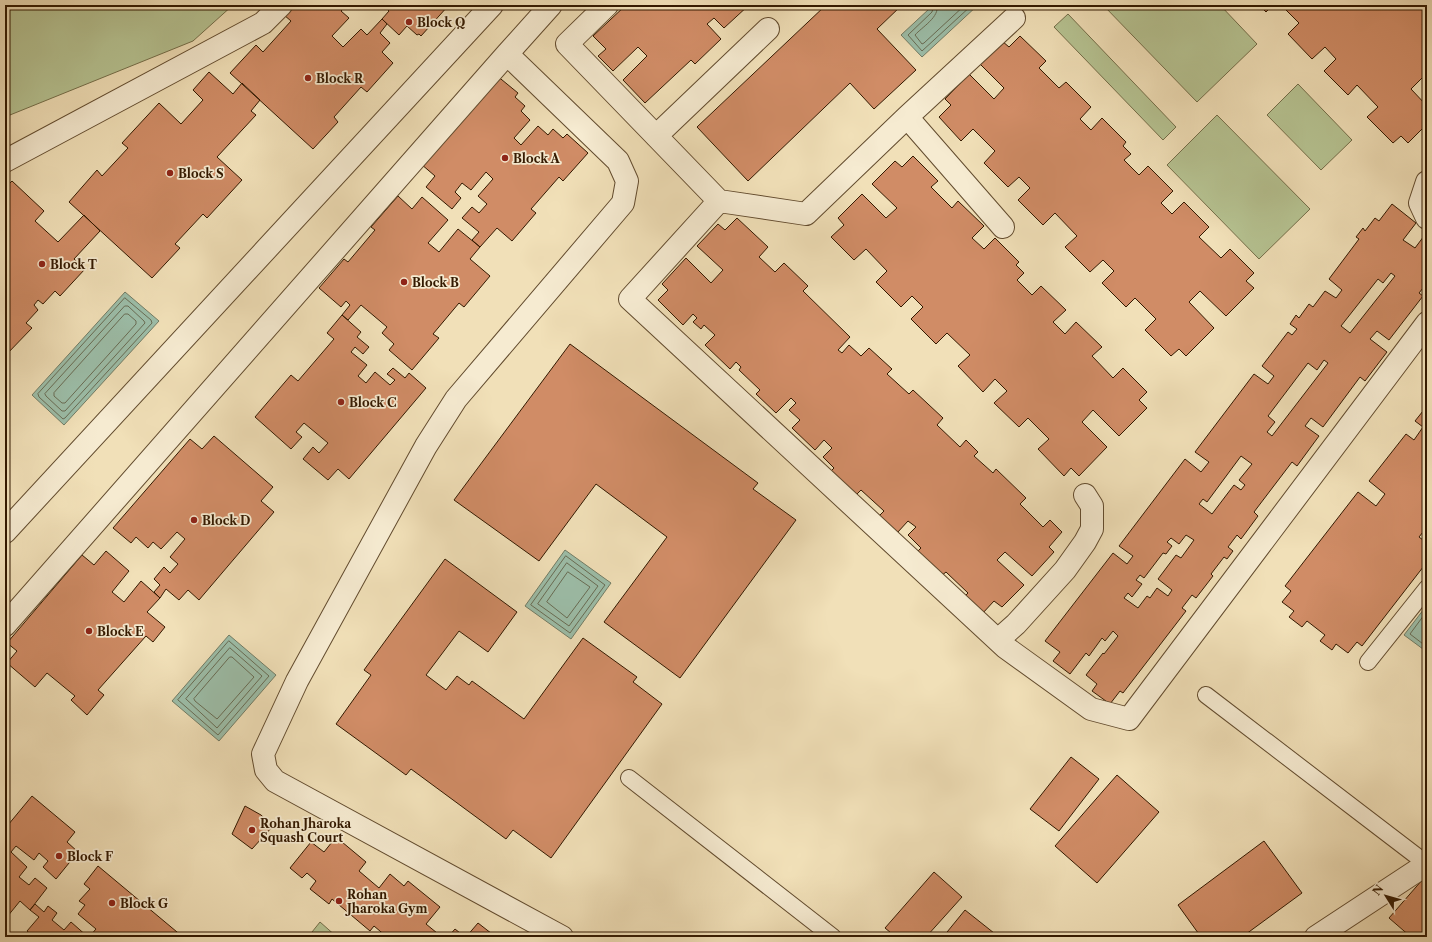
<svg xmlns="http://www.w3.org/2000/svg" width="1432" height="942" font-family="'Libre Caslon Text',serif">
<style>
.green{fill:#b6c392;stroke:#746e49}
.water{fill:#9cbea9;stroke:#727c65}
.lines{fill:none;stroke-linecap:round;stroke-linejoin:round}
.shore{stroke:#686c54;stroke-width:1}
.building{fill:#d08c66;stroke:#331900;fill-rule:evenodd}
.service-casing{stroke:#624b2e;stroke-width:18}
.minor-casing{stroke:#624b2e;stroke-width:24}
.tertiary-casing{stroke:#624b2e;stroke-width:24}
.service{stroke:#f6ebd1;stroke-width:16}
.minor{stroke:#f6ebd1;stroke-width:22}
.tertiary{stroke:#f6ebd1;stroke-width:22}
.poi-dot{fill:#8f2418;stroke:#f6ebd1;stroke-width:1.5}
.labels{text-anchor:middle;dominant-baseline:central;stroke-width:3.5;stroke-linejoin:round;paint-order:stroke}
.poi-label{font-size:12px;font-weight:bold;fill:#331900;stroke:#f6ebd1;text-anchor:start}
</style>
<rect width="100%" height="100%" fill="#f1e0b8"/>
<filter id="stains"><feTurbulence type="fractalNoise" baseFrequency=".005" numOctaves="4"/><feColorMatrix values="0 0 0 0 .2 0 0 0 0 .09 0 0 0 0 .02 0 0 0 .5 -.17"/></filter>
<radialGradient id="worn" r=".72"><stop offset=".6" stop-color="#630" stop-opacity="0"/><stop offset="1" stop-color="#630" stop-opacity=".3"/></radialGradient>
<path class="green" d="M5 5H233L193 41 5 117Z
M1103 5H1220L1257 44 1197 102Z
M1068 14 1176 127 1163 140 1054 27Z
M1298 84 1352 140 1321 170 1267 115Z
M1217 115 1310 209 1259 259 1167 165Z
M320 922 337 937H308Z"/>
<path class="water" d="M925 5H978L922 57 901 35 929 9Z
M125 292 159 321 64 425 32 395Z
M565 550 611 583 571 639 525 606Z
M1427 605V652L1404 635Z
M229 635 276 675 219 741 172 701Z"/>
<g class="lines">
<path class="shore" d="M931 5 933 8 932 12 908 35 922 51 972 5
M937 5C940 17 922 27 915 35L922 44 924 43 965 5
M125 298 151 320 152 323 65 418 63 419 39 397 38 394Z
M125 306H128L144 321 145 323 65 411H62L46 396 45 394Z
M125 314H128L136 321V324L65 403H62L54 396V393Z
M566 556 605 585 570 633 531 605Z
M567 563 598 586 569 626 538 604Z
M568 572 590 587 567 618 547 602Z
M1427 611 1410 634 1427 647
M229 641 269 676 218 735 178 700Z
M230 648 262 676 217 728 186 699Z
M230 657H232L254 677 218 718 217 719 195 701 194 699Z"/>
</g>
<path class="building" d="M293 5H347L341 11 349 18 332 36 343 47 361 29 367 35 382 19 387 24 380 33 390 43 382 52 393 63 367 92 361 87 334 117 338 122 313 149 230 73 256 45 263 52 291 21 284 15Z
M383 5H447L448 6 421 36 419 34 417 35 407 26 399 35 382 19 389 11Z
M626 5H749L724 28 714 18 707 24 721 39 695 64 691 60 645 103 623 80 647 56 638 47 613 71 598 56 606 49 593 36Z
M826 5H902L877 29 916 70 874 109 850 83 748 181 697 127Z
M1259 5H1273L1266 12Z
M1281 5H1422L1427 10V19L1422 24 1427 30V83L1422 78 1411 89 1427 106V124L1408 143 1401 136 1393 143 1367 117 1378 107 1357 85 1348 95 1324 71 1336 59 1325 47 1312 59 1288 34 1299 23Z
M1020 36 1046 61 1039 68 1059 88 1066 82 1091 107 1080 119 1091 130 1102 118 1126 142 1123 146 1131 154 1124 160 1139 175 1148 166 1173 191 1161 203 1172 214 1184 202 1209 227 1199 237 1221 258 1230 249 1254 273 1246 281 1254 288 1226 316 1200 291 1189 302 1214 328 1186 356 1179 349 1171 356 1145 330 1156 319 1135 298 1126 307 1102 283 1114 271 1103 260 1090 272 1065 247 1077 236 1055 213 1043 225 1018 200 1030 188 1019 177 1008 187 984 163 995 151 973 129 961 141 939 117 951 105 945 99 969 74 994 99 1004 88 980 64 1002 41 1009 47Z
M209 72 233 94 242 83 260 100 251 111 256 115 217 157 242 180 207 218 203 214 175 244 180 248 152 278 69 202 97 170 102 176 128 148 122 143 159 103 181 124 203 100 193 90Z
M496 75 518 93 515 97 525 106 521 111 530 120 514 138 521 145 538 126 548 135 553 129 563 138 567 134 588 153 563 181 559 177 531 209 536 213 512 241 497 228 480 247 472 240 479 232 462 218 472 207 479 213 487 204 478 196 493 179 486 172 471 190 462 183 455 192 461 198 452 209 426 187 435 176 421 164Z
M913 156 938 181 931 187 952 208 958 201 984 226 972 238 984 249 995 238 1019 262 1016 265 1024 273 1017 280 1032 295 1041 286 1066 310 1053 322 1065 334 1076 322 1102 347 1092 356 1113 378 1123 368 1147 392 1139 400 1147 408 1119 436 1093 410 1082 422 1107 447 1079 476 1071 468 1064 476 1038 449 1049 439 1028 418 1019 427 994 403 1007 391 995 379 983 392 958 366 970 355 947 333 936 344 911 319 923 307 912 296 901 307 876 282 887 271 866 249 854 260 831 237 844 225 838 218 862 194 886 218 897 208 872 184 895 161 902 167Z
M12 181 44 211 35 221 58 242 84 215 100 231 74 259 85 269 60 296 55 291 43 304 38 300 34 305 38 310 26 323 32 328 5 356V188Z
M398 196 412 209 422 197 448 220 428 243 439 252 458 229 480 247 470 259 490 276 464 307 459 303 433 334 439 338 412 370 389 350 394 344 382 333 387 327 361 305 348 320 342 315 350 305 346 301 341 307 319 288 344 259 348 262 375 230 371 227Z
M1392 204 1416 223 1403 240 1415 248 1427 232V290L1423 288 1419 293 1423 296 1389 340 1377 331 1370 339 1387 352 1365 381 1360 377 1323 427 1311 418 1305 426 1319 436 1297 466 1292 462 1254 512 1258 516 1241 539 1237 535 1228 547 1233 551 1227 559 1224 557 1211 574 1213 576 1196 598 1192 595 1182 608 1186 611 1123 693 1120 691 1110 704 1092 691 1097 684 1086 675 1103 653 1104 654 1118 636 1113 631 1105 641 1102 638 1089 656 1086 653 1070 674 1053 661 1060 652 1045 641 1113 553 1127 564 1133 556 1119 546 1185 459 1201 472 1209 462 1195 452 1254 374 1268 384 1274 376 1262 366 1288 332 1292 335 1297 329 1290 324 1296 315 1299 318 1309 304 1313 307 1325 291 1336 298 1342 290 1329 279 1359 239 1356 237 1363 228 1365 231 1375 218 1379 221ZM1391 273 1395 276 1350 333 1341 326 1378 279 1383 283ZM1324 360 1328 363 1272 436 1267 432 1275 422 1268 416 1308 363 1317 370ZM1241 456 1252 464 1239 480 1245 485 1241 490 1234 485 1212 514 1199 504 1203 499 1207 502ZM1186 535 1194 540 1181 558 1176 555 1158 579 1172 590 1168 596 1157 588 1150 598 1147 596 1138 608 1124 598 1128 593 1132 597 1142 584 1136 580 1140 575 1144 578 1163 553 1166 554 1172 546 1167 542 1171 538 1179 544Z
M737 218 768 247 759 257 775 272 784 263 808 286 803 291 850 337 838 350 842 353 849 345 861 356 869 348 892 369 887 374 909 394 913 390 943 418 937 425 960 447 966 440 978 452 974 456 993 473 996 469 1026 498 1020 504 1043 527 1050 520 1062 532 1049 547 1054 552 1032 576 1005 552 997 560 1024 585 1002 607 994 601 982 614 964 597 968 593 946 572 941 576 917 552 921 548 908 535 916 527 908 521 897 533 879 516 884 511 861 490 856 495 831 471 834 468 823 457 832 448 824 440 815 450 792 428 800 420 789 410 796 403 791 398 776 413 756 394 760 390 739 370 741 367 736 362 730 369 705 345 715 335 704 325 701 329 693 322 697 318 693 314 683 325 658 300 668 290 662 284 686 258 711 283 723 270 697 246 718 224 725 230Z
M342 315 361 332 357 337 369 347 363 354 355 347 351 352 367 365 358 376 366 383 375 372 390 385 395 380 387 374 393 368 405 378 409 373 426 388 349 479 338 469 328 480 303 459 313 447 319 453 328 443 304 423 296 432 302 437 291 449 255 417 291 375 298 381 334 339 327 333Z
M570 344 758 483 753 489 796 520 680 678 604 622 667 537 596 484 539 561 454 500Z
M1427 406V527L1419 537 1427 543V562L1362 646 1357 642 1348 653 1336 644 1332 650 1320 641 1325 635 1307 621 1302 627 1289 617 1294 611 1282 602 1291 591 1285 586 1358 492 1376 506 1385 494 1369 481 1406 434 1414 440 1423 427 1415 421Z
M214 436 273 487 261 501 274 512 199 600 188 590 179 600 166 589 160 598 154 592 160 585 154 579 164 567 170 573 178 564 170 557 185 539 177 532 161 549 153 542 148 548 136 537 131 543 113 528 190 439 202 449Z
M106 551 129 571 112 592 124 602 141 581 160 598 147 612 165 627 153 642 146 636 98 690 104 695 87 715 71 700 75 696 47 673 35 687 7 663 17 651 7 643 82 555 94 565Z
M445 559 517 612 488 652 459 631 426 675 446 690 457 676 469 685 472 681 524 719 583 638 637 677 633 682 662 704 551 858 513 830 506 839 411 769 406 775 336 724 371 675 364 670Z
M1071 757 1099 779 1059 831 1030 809Z
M1117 775 1159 812 1097 883 1055 846Z
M32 796 75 832 67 842 78 852 56 879 43 867 48 861 39 853 34 860 16 846 11 852 27 867 19 877 29 885 35 878 47 888 30 910 20 901 7 917 5 915V823L8 825Z
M245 806 261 815 273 826 252 849 232 834Z
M336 837 366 862 359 871 379 888 390 874 404 886 408 881 440 907 426 924 437 933 433 937H403L399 934 396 937H387L374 926 370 931 332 899 329 904 310 889 316 881 307 873 302 878 290 868 311 842 324 852Z
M1264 841 1302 893 1242 937H1201L1178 905Z
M98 866 183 937H89L96 929 78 914 85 905 79 901 90 889 84 884Z
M934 872 962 897 926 937H896L885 928Z
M1423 879 1427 882V937H1411L1389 918Z
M35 904 44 912 48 906 57 913 52 920 64 930 71 922 88 937H34L27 931 39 917 30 910Z
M965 910 999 937H943Z
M478 923 496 937H466Z
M455 929 465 937H448Z"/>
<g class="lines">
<defs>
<path id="service" d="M1368 662 1427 588
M1206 695 1427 864
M629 778 833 937"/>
<path id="minor" d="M607 5 567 44 719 201 630 299 1005 647 1091 709 1129 719 1427 323
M507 54 618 161 627 181 623 203 456 399 426 446 297 681 263 754 266 770 275 781 562 937
M907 117 1003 227
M656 136 768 29
M5 161 263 23 281 5
M1427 182 1420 203 1427 218
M719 201 806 214 907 117 1014 18
M5 532 492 5
M5 625 507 54 551 5
M998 640 1016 624 1065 570 1085 542 1092 529V506L1085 495"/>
<path id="tertiary" d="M1316 937 1427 864"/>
</defs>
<use href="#service" class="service-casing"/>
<use href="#minor" class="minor-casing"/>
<use href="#tertiary" class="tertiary-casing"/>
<use href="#service" class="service"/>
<use href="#minor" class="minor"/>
<use href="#tertiary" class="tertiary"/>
</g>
<g class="poi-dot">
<circle cx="409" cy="22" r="4"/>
<circle cx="308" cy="78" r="4"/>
<circle cx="505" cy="158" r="4"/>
<circle cx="170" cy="173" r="4"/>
<circle cx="42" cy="264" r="4"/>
<circle cx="404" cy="282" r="4"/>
<circle cx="341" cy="402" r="4"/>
<circle cx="194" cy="520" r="4"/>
<circle cx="89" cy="631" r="4"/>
<circle cx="252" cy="830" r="4"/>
<circle cx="59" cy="856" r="4"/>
<circle cx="339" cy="901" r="4"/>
<circle cx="112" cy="903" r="4"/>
</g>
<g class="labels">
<g class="poi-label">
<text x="417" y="22">Block Q</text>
<text x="316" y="78">Block R</text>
<text x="513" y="158">Block A</text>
<text x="178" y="173">Block S</text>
<text x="50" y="264">Block T</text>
<text x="412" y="282">Block B</text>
<text x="349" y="402">Block C</text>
<text x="202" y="520">Block D</text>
<text x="97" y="631">Block E</text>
<text x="260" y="823">Rohan Jharoka<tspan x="260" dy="14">Squash Court</tspan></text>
<text x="67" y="856">Block F</text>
<text x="347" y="894">Rohan<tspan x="347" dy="14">Jharoka Gym</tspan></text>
<text x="120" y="903">Block G</text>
</g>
</g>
<rect width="1432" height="942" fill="none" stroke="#f1e0b8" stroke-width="20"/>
<rect x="6" y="6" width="1420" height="930" fill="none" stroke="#331900" stroke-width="2"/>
<rect x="10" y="10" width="1412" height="922" fill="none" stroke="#331900"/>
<g transform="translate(1386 896) rotate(307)" stroke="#f6ebd1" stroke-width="3" paint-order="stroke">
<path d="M0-3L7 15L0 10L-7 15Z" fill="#331900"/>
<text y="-6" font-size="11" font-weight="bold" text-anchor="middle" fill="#331900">N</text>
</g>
<rect width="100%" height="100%" filter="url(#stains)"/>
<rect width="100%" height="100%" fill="url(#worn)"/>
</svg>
